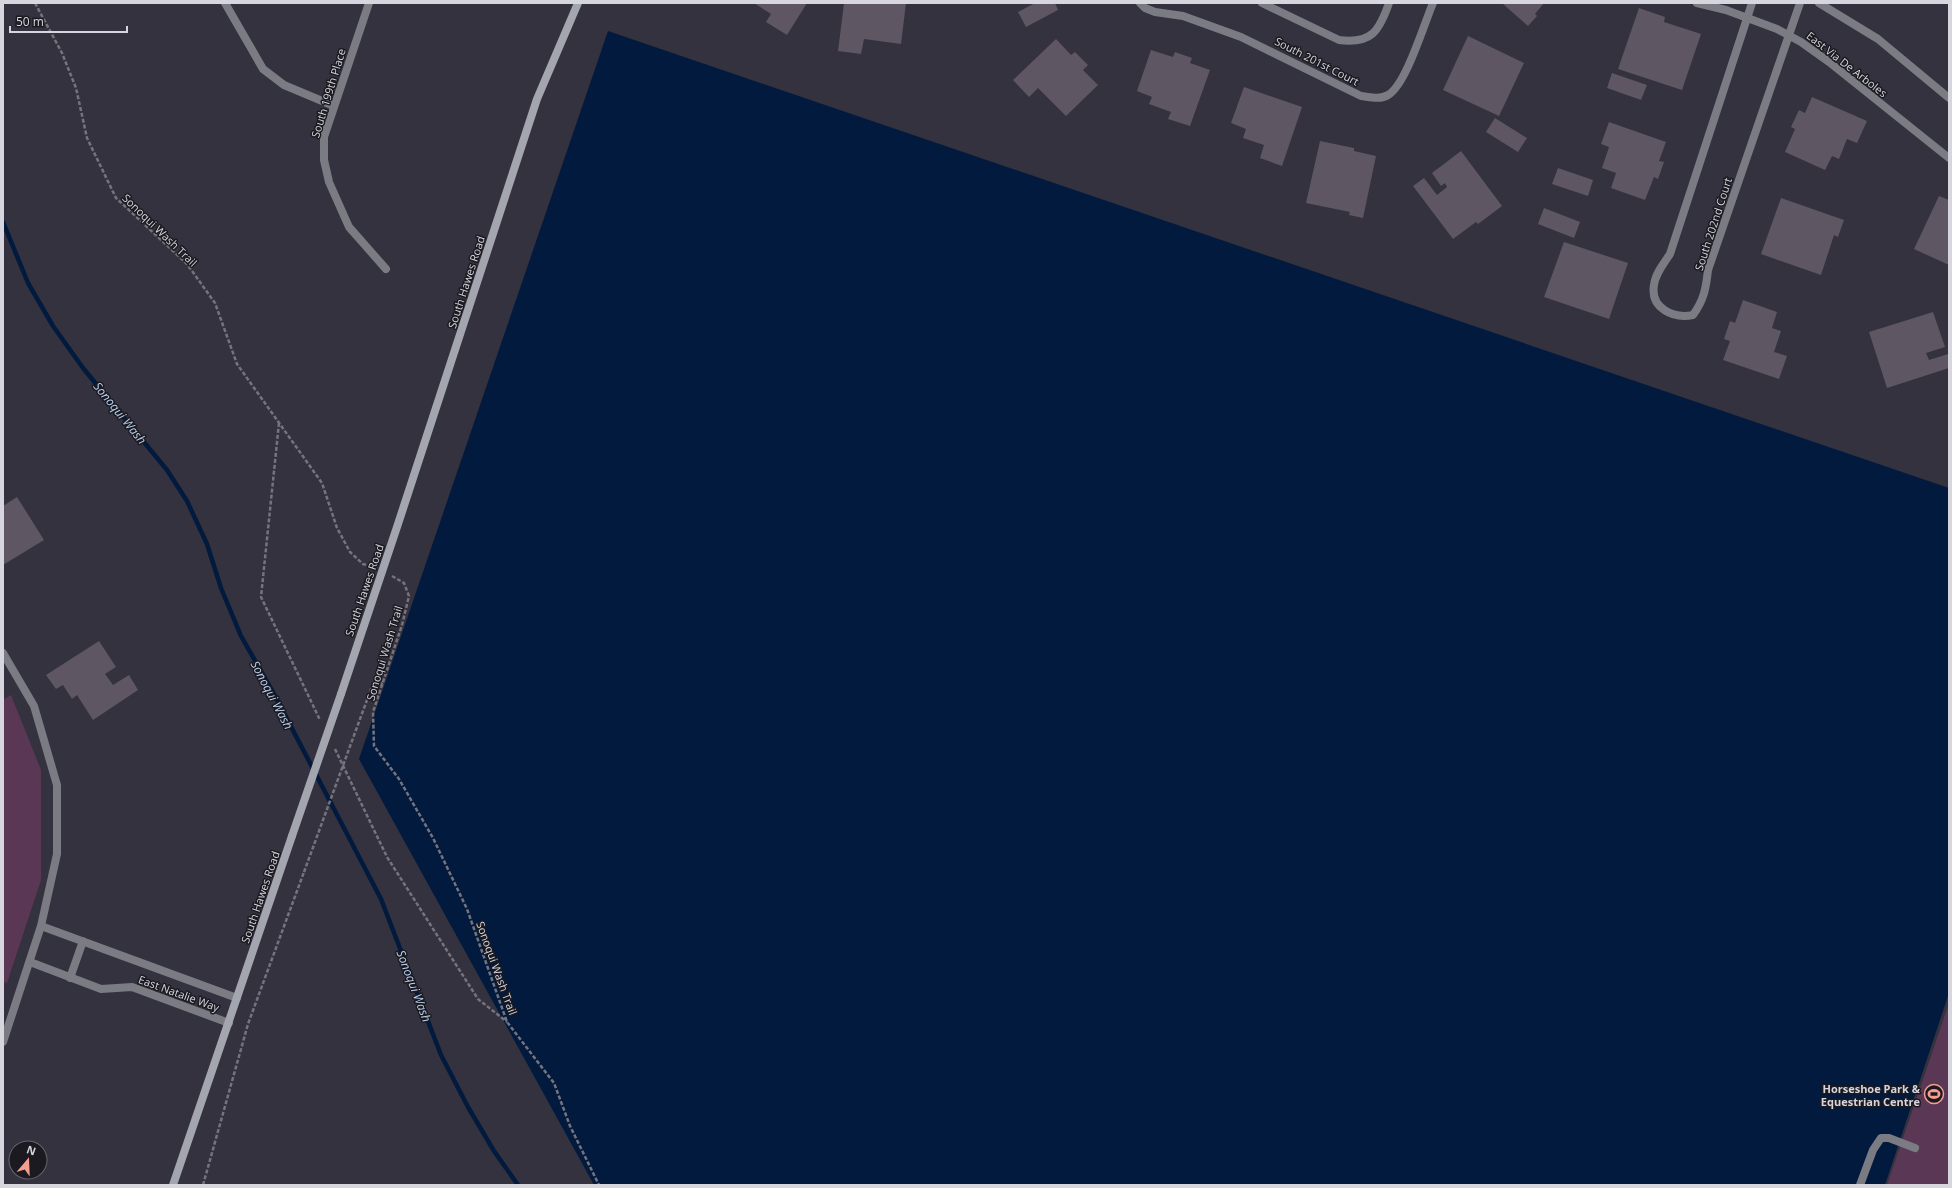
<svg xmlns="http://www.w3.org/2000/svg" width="1952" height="1188" font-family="'Open Sans',sans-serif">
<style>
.green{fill:#5a3855}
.water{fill:#011a3e}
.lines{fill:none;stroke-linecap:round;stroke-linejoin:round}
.stream{stroke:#011a3e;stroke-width:4.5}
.building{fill:#5e5663}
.path{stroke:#75747e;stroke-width:2.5;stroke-dasharray:4 2;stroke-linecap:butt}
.lane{stroke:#7b7c83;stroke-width:8}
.street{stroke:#7b7c83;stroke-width:8}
.secondary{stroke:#a3a5af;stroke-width:8}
.path-bridge{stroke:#75747e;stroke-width:2.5;stroke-dasharray:4 2;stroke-linecap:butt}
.secondary-bridge{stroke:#a3a5af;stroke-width:8}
.labels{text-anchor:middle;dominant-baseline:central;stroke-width:3;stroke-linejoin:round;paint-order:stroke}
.street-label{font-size:11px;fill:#d7d6de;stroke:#1b1a20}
.poi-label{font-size:11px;font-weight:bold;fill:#d7d6de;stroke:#1b1a20;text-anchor:end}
.water-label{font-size:12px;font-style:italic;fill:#bbd2f1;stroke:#1b1a20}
</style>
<rect width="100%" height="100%" fill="#34323e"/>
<path class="green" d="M11 695 41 770V880L7 983 3 982V700Z
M1949 1003V1185H1887Z"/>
<path class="water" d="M608 31 1949 488V993L1885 1185H594L359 759Z"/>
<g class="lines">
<path class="stream" d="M3 222 28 283 53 326 83 368 167 470 187 501 207 544 221 588 241 636 274 694 381 899 441 1055 468 1107 494 1151 518 1185"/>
</g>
<path class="building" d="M754 3H807L787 35 766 22 771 14Z
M844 3H906L901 44 864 39 861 54 838 51Z
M1035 3H1055L1058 10 1026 27 1018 12Z
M1502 3H1544L1535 14 1537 16 1528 26Z
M1639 8 1665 17 1664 22 1701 34 1682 90 1618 69Z
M1468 36 1524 63 1499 116 1443 90Z
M1056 39 1071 55 1075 52 1088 65 1083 70 1098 85 1066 116 1038 88 1029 97 1013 80Z
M1151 50 1173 57 1175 52 1192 58 1190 63 1210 70 1190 126 1168 119 1171 112 1149 104 1152 97 1137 91Z
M1612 73 1647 85 1641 100 1607 88Z
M1244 87 1302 107 1282 166 1260 158 1264 145 1243 138 1246 129 1231 123Z
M1812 97 1867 121 1857 143 1847 139 1839 159 1832 156 1825 170 1785 152 1795 129 1791 127 1799 110 1805 113Z
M1495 118 1527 138 1518 152 1486 132Z
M1609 122 1666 142 1659 161 1664 162 1658 179 1654 177 1645 200 1611 188 1616 173 1602 168 1609 147 1601 144Z
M1320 141 1354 148V151L1376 156 1363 218 1349 215 1350 212 1306 203Z
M1461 151 1502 206 1478 224 1476 222 1453 239 1413 186 1424 178 1437 195 1447 187 1445 183 1441 186 1432 173Z
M1558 168 1593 180 1588 196 1552 184Z
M1939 196 1949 200V265L1914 249Z
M1781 198 1844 220 1838 237 1834 235 1821 275 1761 254Z
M1544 208 1580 222 1574 238 1538 224Z
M1564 242 1628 263 1609 319 1544 297Z
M1743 300 1777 312 1772 328 1781 331 1774 352 1787 356 1779 379 1723 360 1730 341 1724 339 1730 321 1735 323Z
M1933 312 1945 347 1926 353 1929 360 1948 354 1949 368 1887 388 1869 332Z
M17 497 44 540 3 565V506Z
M99 641 116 667 105 674 113 685 129 675 138 690 93 720 77 695 72 699 63 685 56 689 46 675Z"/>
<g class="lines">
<path class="path" d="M35 3 62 53 76 88 87 138 116 198 187 264 215 303 237 364 322 483 337 528 350 552 363 564 373 567
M279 423 261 597 320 720
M392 576 404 583 409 596 402 625 373 712 374 746 399 779 433 838 467 909 507 1022 554 1083 570 1126 599 1185
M335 749 387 857 478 999 507 1022
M203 1185 248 1024 304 872"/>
<path class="lane" d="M1860 1185 1873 1150 1881 1138H1889L1915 1148"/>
<path class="street" d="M225 3 263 69 284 85 334 106
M369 3 324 137V160L329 182 349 227 386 269
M1140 3 1145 8 1155 12 1183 16 1241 37 1361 96C1370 97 1380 100 1388 95 1406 85 1424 24 1433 3
M1262 3 1339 40C1371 44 1379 32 1389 3
M1697 3 1726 10 1777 29 1801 42 1829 62 1949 158
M1752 3 1670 254C1664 263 1655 274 1654 285 1650 308 1673 319 1693 315 1704 300 1706 288 1708 270L1800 3
M1819 3 1878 39 1949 98
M3 653 34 706 57 785V854L41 926 3 1042
M41 926 237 998
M30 962 101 989 132 987 229 1023
M70 978 83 941"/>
<path class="secondary" d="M341 694 398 524 537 99 578 3
M173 1185 292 836"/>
<path class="path-bridge" d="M304 872 371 689 383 683"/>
<path class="secondary-bridge" d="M292 836 341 694"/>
</g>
<defs>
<symbol id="stadium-ring" viewBox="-11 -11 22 22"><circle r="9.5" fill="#1b1a20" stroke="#f59d8f" stroke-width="1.5"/><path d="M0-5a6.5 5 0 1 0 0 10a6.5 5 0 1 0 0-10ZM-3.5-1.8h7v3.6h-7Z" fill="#f59d8f"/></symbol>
</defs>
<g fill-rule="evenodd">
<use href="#stadium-ring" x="1923" y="1083" width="22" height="22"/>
</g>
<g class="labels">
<g class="street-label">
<text transform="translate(1317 61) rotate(27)">South 201st Court</text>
<text transform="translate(1847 64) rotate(38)">East Via De Arboles</text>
<text transform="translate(328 93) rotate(-73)">South 199th Place</text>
<text transform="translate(1713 224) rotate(-72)">South 202nd Court</text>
<text transform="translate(160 230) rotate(44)">Sonoqui Wash Trail</text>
<text transform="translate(466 282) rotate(-72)">South Hawes Road</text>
<text transform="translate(364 590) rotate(-71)">South Hawes Road</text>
<text transform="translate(384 653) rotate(-73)">Sonoqui Wash Trail</text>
<text transform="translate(260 897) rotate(-71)">South Hawes Road</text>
<text transform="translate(497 968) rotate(70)">Sonoqui Wash Trail</text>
<text transform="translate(179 993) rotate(20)">East Natalie Way</text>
</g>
<g class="poi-label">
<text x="1920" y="1088">Horseshoe Park &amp;<tspan x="1920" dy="13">Equestrian Centre</tspan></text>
</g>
<g class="water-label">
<text transform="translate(120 413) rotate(51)">Sonoqui Wash</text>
<text transform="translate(272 695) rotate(62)">Sonoqui Wash</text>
<text transform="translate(414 986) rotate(69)">Sonoqui Wash</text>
</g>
</g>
<rect width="1952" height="1188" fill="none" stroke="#d7d6de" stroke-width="8"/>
<g transform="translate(28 1160) rotate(19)"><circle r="19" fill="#1b1a20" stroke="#66656c"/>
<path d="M0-3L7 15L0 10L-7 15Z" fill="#f59d8f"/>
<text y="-6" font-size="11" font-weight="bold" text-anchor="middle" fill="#d7d6de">N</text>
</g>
<path d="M10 26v6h117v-6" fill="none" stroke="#d7d6de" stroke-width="2"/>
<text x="16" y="26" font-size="12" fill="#d7d6de" stroke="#1b1a20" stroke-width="3" paint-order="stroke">50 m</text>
</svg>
